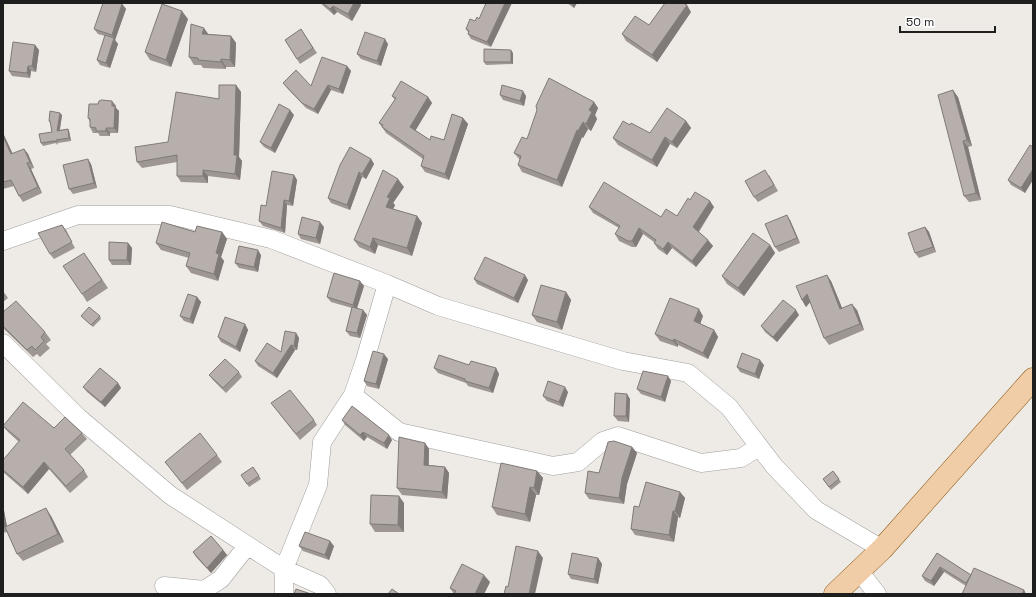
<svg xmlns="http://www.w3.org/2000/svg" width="1036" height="597" font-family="'Space Grotesk',sans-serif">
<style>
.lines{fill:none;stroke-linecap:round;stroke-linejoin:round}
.minor-casing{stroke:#9f9f9f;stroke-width:19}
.major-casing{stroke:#875911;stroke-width:23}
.minor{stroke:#fff;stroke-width:18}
.major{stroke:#f1cda7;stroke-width:22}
.wall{fill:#9d9693}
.shaded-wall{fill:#807a78}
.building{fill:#b7afab;stroke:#807a78}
</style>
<rect width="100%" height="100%" fill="#eeeae5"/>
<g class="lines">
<defs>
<path id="minor" d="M3 241 78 215H170L271 239 387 284 438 306 623 361 688 373 729 407 774 466 816 510 882 549
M3 343 78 417 170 495 284 569 320 585 327 594
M353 395 399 432 553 466 578 462 603 441 618 436 701 463 741 458 759 447
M859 571 877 594
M164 586 204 590 221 579 247 546
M284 594V569L318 485 322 442 353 395 365 360 387 284"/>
<path id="major" d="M835 594 882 549 1033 379"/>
</defs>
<use href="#minor" class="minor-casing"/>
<use href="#major" class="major-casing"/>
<use href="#minor" class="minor"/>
<use href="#major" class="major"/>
</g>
<path class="wall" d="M320 3H359L361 5 352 21 337 12 334 15Z
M567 3H577L574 8Z
M122 4 126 9 115 40 118 44 110 68 100 65 97 60 105 36 98 34 94 29Z
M691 12 657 62 626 41 622 34 649 25Z
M188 19 171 67 150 60 145 52Z
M475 21 491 47 471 39 468 34V32L466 29Z
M301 29 317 53 300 64 285 40Z
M208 34 231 36 236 43 235 67H226V69L203 68 201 65H194L189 57Z
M388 44 381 66 361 59 357 54Z
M35 45 39 50 36 72 31 71 30 78 12 76 9 71Z
M513 53V64L486 65 484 62Z
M347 66 351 71 343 94 331 90 318 114 306 108 287 88 283 83 311 86Z
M236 85 241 92 239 157 242 161 240 180 208 176V183L181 182 177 176V162L142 168 137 162 168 142 219 99Z
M500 95 526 96 524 106 503 100Z
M392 96 428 97 432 103 415 130 430 140H444L463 118 468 124 449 180 425 172 421 166 423 159 386 133 382 127 379 123 395 100Z
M958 97 972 146 968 147 981 200 969 202 964 196Z
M594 102 598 108 595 115 597 119 591 131 588 129 583 138 582 137 562 187 522 172 518 165 520 160 514 153 527 139Z
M116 106V108L119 111 118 133H110V136H100L98 133H93L90 127V122L88 118Z
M62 115 60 130 68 129 69 131 71 141 58 143 57 145 56 143 43 146 41 143 52 132 51 124 49 121Z
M294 115 275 153 264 147 260 142Z
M686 121 691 128 677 148 670 144 657 167 618 145 613 138 630 125 650 133Z
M3 133 13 154 24 149 28 154 34 168 31 169 42 193 23 202 19 196 14 186 3 189Z
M1033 147 1025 193 1011 185 1008 180Z
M371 159 374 164 366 179 362 177 350 210 331 203 328 198Z
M91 164 97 188 73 194 69 189Z
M294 175 297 180 293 206 287 205 285 233 263 226 259 221 266 206Z
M769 175 778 191 758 202 754 197Z
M404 187 393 203 395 205 393 209 417 216 422 223 412 256 378 245 375 254 359 247 354 240Z
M690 200 714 207 699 232 713 246 696 267 672 248 667 255 658 249 654 243V242L643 234 636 247H632L619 241 615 234 619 228 593 213 589 207 661 217 677 216Z
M790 220 800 243 779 252 775 247Z
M62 225 75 248 54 259 50 254Z
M324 227 320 244 301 239 298 234Z
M925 227 929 232 936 252 919 258 915 253Z
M195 232H222L227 239 221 257 224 261 218 281 191 273 186 266 189 258 161 250 156 243Z
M128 243 132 248 131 265H112L109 260Z
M770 245 775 253 744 296 727 284 722 276Z
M261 255 258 272 239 268 235 263Z
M89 260 108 288 87 302 82 294Z
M474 279 528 280 518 303 477 284Z
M831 281 842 308 857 310 864 330 829 345 824 338 810 302 806 307 802 300Z
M364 286 357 309 363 310 367 315 360 338 350 336 346 331 352 308 331 302 327 297Z
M3 291 8 298 3 302Z
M566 292 571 300 562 330 537 322 532 315Z
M197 297 201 302 193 324 184 321 180 316Z
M3 312 45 332 51 340 46 344 50 348 40 357 37 354 33 357 3 328Z
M799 315 777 342 765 332 761 326Z
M81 316H100L101 319 93 327 83 318Z
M703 316 700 324 714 330 718 337 708 359 678 345V347L660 341 655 334Z
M245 324 248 330 240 352 221 342 218 337Z
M296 333 299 338 297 350H295L277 378 258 366 255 361 281 352Z
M388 359 379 389 367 386 364 381Z
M469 365 496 368 499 374 493 393 468 386 466 383 438 373 434 368Z
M764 365 759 379 740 372 737 367Z
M239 372 242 377 226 393 213 380 209 375Z
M671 381 665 402 641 394 637 389Z
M118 383 121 388 105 407 87 392 83 387Z
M568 392 563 407 547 401 543 396Z
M630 399 629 422 618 421 614 416Z
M271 403 314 420 317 425 300 440Z
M342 420 392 440 387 449 367 437 364 441 345 425Z
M3 426 54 428 82 433 87 439 70 455 84 470 88 477 70 493 49 469 28 494 3 472V460L19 442 8 432Z
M425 443 429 449V465L445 467 449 473 447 499 402 495 397 488Z
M632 447 637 453 627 484 624 504 589 499 585 493 599 473Z
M217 455 222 462 187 490 165 462Z
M253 467 261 479 249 487 241 475Z
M537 471 543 478 539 495H536L530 522 497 515 492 507Z
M833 471 841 482 831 490 823 479Z
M680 492 685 498 680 518 678 517 674 542 635 535 631 529 639 507Z
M404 503V532H375L370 524Z
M3 505 7 527 51 516 64 542 23 561 17 554 7 532 3 533Z
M299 546H334L329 560 303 551Z
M223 550 227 555 211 573 196 557 193 552Z
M937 553 971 575 1024 590 1026 594H962L966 586 944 572 934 586 925 581 922 576Z
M598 558 602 564 598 584 571 579 568 574Z
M490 582 484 594H454L450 588Z"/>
<path class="shaded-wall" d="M354 3H359L361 5 352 21 348 14Z
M505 3H512L491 47 487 42Z
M571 3H577L574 8Z
M122 4 126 9 115 40 118 44 110 68 106 63 114 38 112 35Z
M687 5 691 12 657 62 652 55Z
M333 6 337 12 334 15 330 9Z
M182 11 188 19 171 67 166 60Z
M204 28 209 35 202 34Z
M231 36 236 43 235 67 230 60Z
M385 39 388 44 381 66 377 61Z
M35 45 39 50 36 72 32 66Z
M511 50 513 53V64L511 62Z
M221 59 226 67V69L221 62Z
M28 66 31 71 30 78 27 73Z
M347 66 351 71 343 94 339 89Z
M236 85 241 92 239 157 242 161 240 180 235 174 234 155Z
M328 85 331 90 318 114 314 109Z
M953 90 958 97 972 146 967 140Z
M523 91 526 96 524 106 520 101Z
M428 97 432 103 414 133 410 127Z
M112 101 116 106V108L119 111 118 133 114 128Z
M594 102 598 108 595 115 597 119 591 131 586 124 589 110Z
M290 110 294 115 275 153 271 148Z
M60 113 62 115 59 133 57 131Z
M463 118 468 124 449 180 445 174Z
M686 121 691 128 677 148 672 142Z
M583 122 588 129 583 138 578 131Z
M106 128 110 133V136L106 131Z
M68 129 69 131 71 141 69 138Z
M577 130 582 137 562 187 557 180Z
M3 133 15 160 11 154 3 136Z
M665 137 670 144 657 167 652 160Z
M963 141 968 147 981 200 976 193Z
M24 149 28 154 34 168 30 162Z
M88 159 91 164 97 188 94 183Z
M371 159 374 164 366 179 362 174Z
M27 163 31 169 42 193 38 187Z
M1033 169V180L1025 193 1021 188Z
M203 170 208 176V183L203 176Z
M359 172 362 177 350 210 347 205Z
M294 175 297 180 293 206 289 201Z
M398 179 404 187 393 203 395 205 391 214 386 207 387 197Z
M284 200 287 205 285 233 281 228Z
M710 201 714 207 697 233 693 227Z
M787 215 790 220 800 243 797 238Z
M417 216 422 223 412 256 407 248Z
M320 222 324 227 320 244 316 238Z
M62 225 66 230 75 248 72 242Z
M925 227 929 232 936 252 933 247Z
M639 228 643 234 636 247 632 241Z
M222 232 227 239 221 257 224 261 218 281 214 274 216 253Z
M373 238 378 245 375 254 370 247Z
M708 240 713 246 696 267 692 261Z
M668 242 672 248 667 255 663 249Z
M128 243 132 248 131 265 127 260Z
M770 245 775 253 744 296 738 288Z
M258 250 261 255 258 272 254 267Z
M525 275 528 280 518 303 514 298Z
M827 275 831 281 845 315 840 309Z
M360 281 364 286 356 310 353 305Z
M566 292 571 300 562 330 557 322Z
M807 294 812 300 806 307 802 300Z
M197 297 201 302 193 324 190 319Z
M852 304 857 310 864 330 860 324Z
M699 309 703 316 699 327 694 321Z
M363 310 367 315 360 338 357 333Z
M796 310 799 315 777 342 773 337Z
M245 324 248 330 240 352 236 347Z
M714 330 718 337 708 359 703 353Z
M296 333 299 338 297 350 294 346Z
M674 339 678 345V347L673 341Z
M291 345 295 350 277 378 273 373Z
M384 354 388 359 379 389 376 384Z
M760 360 764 365 759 379 755 374Z
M496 368 499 374 493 393 489 388Z
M668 376 671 381 665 402 661 397Z
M118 383 121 388 105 407 101 402Z
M565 387 568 392 563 407 559 402Z
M627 394 630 399 629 422 626 416Z
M363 432 367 437 364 441 360 435Z
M389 435 392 440 387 449 384 443Z
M425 443 429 449 428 472 424 465Z
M632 447 637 453 627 484 624 504 619 498 622 478Z
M44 462 49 469 28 494 23 487Z
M445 467 449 473 447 499 442 492Z
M537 471 543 478 539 495 534 488Z
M530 487 536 495 530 522 525 514Z
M680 492 685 498 680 518 675 511Z
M399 496 404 503V532L398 525Z
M3 505 8 532 4 527 3 521Z
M46 508 51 516 64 542 58 534Z
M673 511 678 517 674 542 669 535Z
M330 541 334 546 329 560 325 555Z
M223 550 227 555 211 573 207 568Z
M538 551 543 558 535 594H529Z
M598 558 602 564 598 584 594 579Z
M940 567 944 572 934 586 931 581Z
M484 575 490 582 484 594H475Z
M1024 590 1026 594H1022Z"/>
<path class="building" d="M103 3H120L122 4 112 35 94 29Z
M323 3H354L348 14 333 6 330 9Z
M486 3H505L487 42 468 34 469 31 466 29 470 19 475 21 477 17 479 19Z
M665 3H683L687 5 652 55 622 34 635 16 649 25Z
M162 4 182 11 166 60 145 52Z
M191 24 204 28 202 34 231 36 230 60 221 59V62L198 60V58L189 57Z
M301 29 313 48 297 59 285 40Z
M365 32 385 39 377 61 357 54Z
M105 35 114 38 106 63 97 60Z
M13 42 35 45 32 66H28L27 73 9 71Z
M484 49 511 50V62H484Z
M322 57 347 66 339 89 328 85 314 109 302 103 283 83 296 70 311 86Z
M549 78 594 102 589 110 592 112 586 124 583 122 578 131 577 130 557 180 518 165 521 156 514 153 522 137 527 139 537 110 536 106Z
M401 81 428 97 410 127 430 140 431 136 444 140 452 114 463 118 445 174 421 166 424 156 382 127 383 125 379 123 396 98 392 96Z
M219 85H236L234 155H237L235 174 203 170V176H177V155L137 162 135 147 168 142 176 92 219 99Z
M502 85 523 91 520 101 500 95Z
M953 90 967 140 963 141 976 193 964 196 938 95Z
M101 100 112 101V106H115L114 128H106V131H96V128L90 127V119L88 118 89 104H98L99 101Z
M279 104 290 110 271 148 260 142Z
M667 108 686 121 672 142 665 137 652 160 613 138 623 121 630 125 631 123 650 133Z
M50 111 60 113 57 131 68 129 69 138 56 140V142L54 141 41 143 39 134 52 132 50 121H49Z
M3 136 11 154 24 149 30 162 27 163 38 187 19 196 11 180 3 182Z
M1030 145 1033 147V169L1021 188 1008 180Z
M350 147 371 159 362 174 359 172 347 205 328 198 340 165Z
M88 159 94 183 69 189 63 165Z
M383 170 398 179 387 197 390 198 386 207 417 216 407 248 373 238 370 247 354 240Z
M765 170 774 185 754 197 745 181Z
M272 171 294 175 289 201 284 200 281 228 259 221 261 205 266 206Z
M604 182 661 217 666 209 677 216 688 198 690 200 695 192 710 201 693 227 708 240 692 261 668 242 663 249 654 243 656 240 639 228 632 241H628L615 234 620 226 589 207Z
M787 215 797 238 775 247 765 224Z
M302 217 320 222 316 238 298 234Z
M162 222 195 232 197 226 222 232 216 253 219 254 214 274 186 266 190 253 156 243Z
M62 225 72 242 50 254 38 233Z
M925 227 933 247 915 253 908 233Z
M753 233 770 245 738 288 722 276Z
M109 242 128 243 127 260H109Z
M239 246 258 250 254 267 235 263Z
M84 253 102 280 82 294 63 266Z
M485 257 525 275 514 298 474 279Z
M334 273 360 281 353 305 327 297Z
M827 275 840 309 852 304 860 324 824 338 807 294 802 300 796 286Z
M541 285 566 292 557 322 532 315Z
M188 294 197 297 190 319 180 316Z
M670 298 699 309 694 321 714 330 703 353 674 339 673 341 655 334Z
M783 300 796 310 773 337 761 326Z
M16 301 45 332 41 337 44 341 35 350 32 346 27 350 3 326V312Z
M89 307 100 316 91 325 81 316Z
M352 307 363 310 357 333 346 331Z
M225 317 245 324 236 347 218 337Z
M285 331 296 333 294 346 291 345 273 373 255 361 267 343 281 352Z
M373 351 384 354 376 384 364 381Z
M742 353 760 360 755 374 737 367Z
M439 355 469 365 471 361 496 368 489 388 465 381V379L434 368Z
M225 359 239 372 223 388 209 375Z
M100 368 118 383 101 402 83 387Z
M643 371 668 376 661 397 637 389Z
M548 381 565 387 559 402 543 396Z
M290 390 314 420 296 434 271 403Z
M615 393 627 394 626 416H614Z
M23 402 54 428 65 417 82 433 65 449 84 470 66 486 44 462 23 487 3 470V460L20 440 3 426Z
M352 406 389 435 384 443 363 432 360 435 342 420Z
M200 433 217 455 182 483 165 462Z
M399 437 425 443 424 465 445 467 442 492 397 488Z
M614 441 632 447 622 478 619 498 585 493 588 471 599 473 608 442Z
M501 463 537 471 534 488 530 487 525 514 492 507Z
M253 467 259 476 247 484 241 475Z
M833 471 839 479 829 487 823 479Z
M646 482 680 492 675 511H673L669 535 631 529 634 506 639 507Z
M371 495 399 496 398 525 370 524Z
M46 508 58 534 17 554 5 527Z
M305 532 330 541 325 555 299 546Z
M211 536 223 550 207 568 193 552Z
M516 546 538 551 529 594H504L506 586 508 587Z
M572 553 598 558 594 579 568 574Z
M937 553 971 575 966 583 940 567 931 581 922 576Z
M462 564 484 575 475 594H454L456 591 450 588Z
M974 568 1024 590 1022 594H962Z
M296 589 311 594H294Z
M392 589 399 594H388Z"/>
<rect width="1036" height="597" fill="none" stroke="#1e1e1e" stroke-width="8"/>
<path d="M900 26v6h95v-6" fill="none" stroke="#1e1e1e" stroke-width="2"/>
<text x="906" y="26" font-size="12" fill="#1e1e1e" stroke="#ffffff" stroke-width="3" paint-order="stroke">50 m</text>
</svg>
